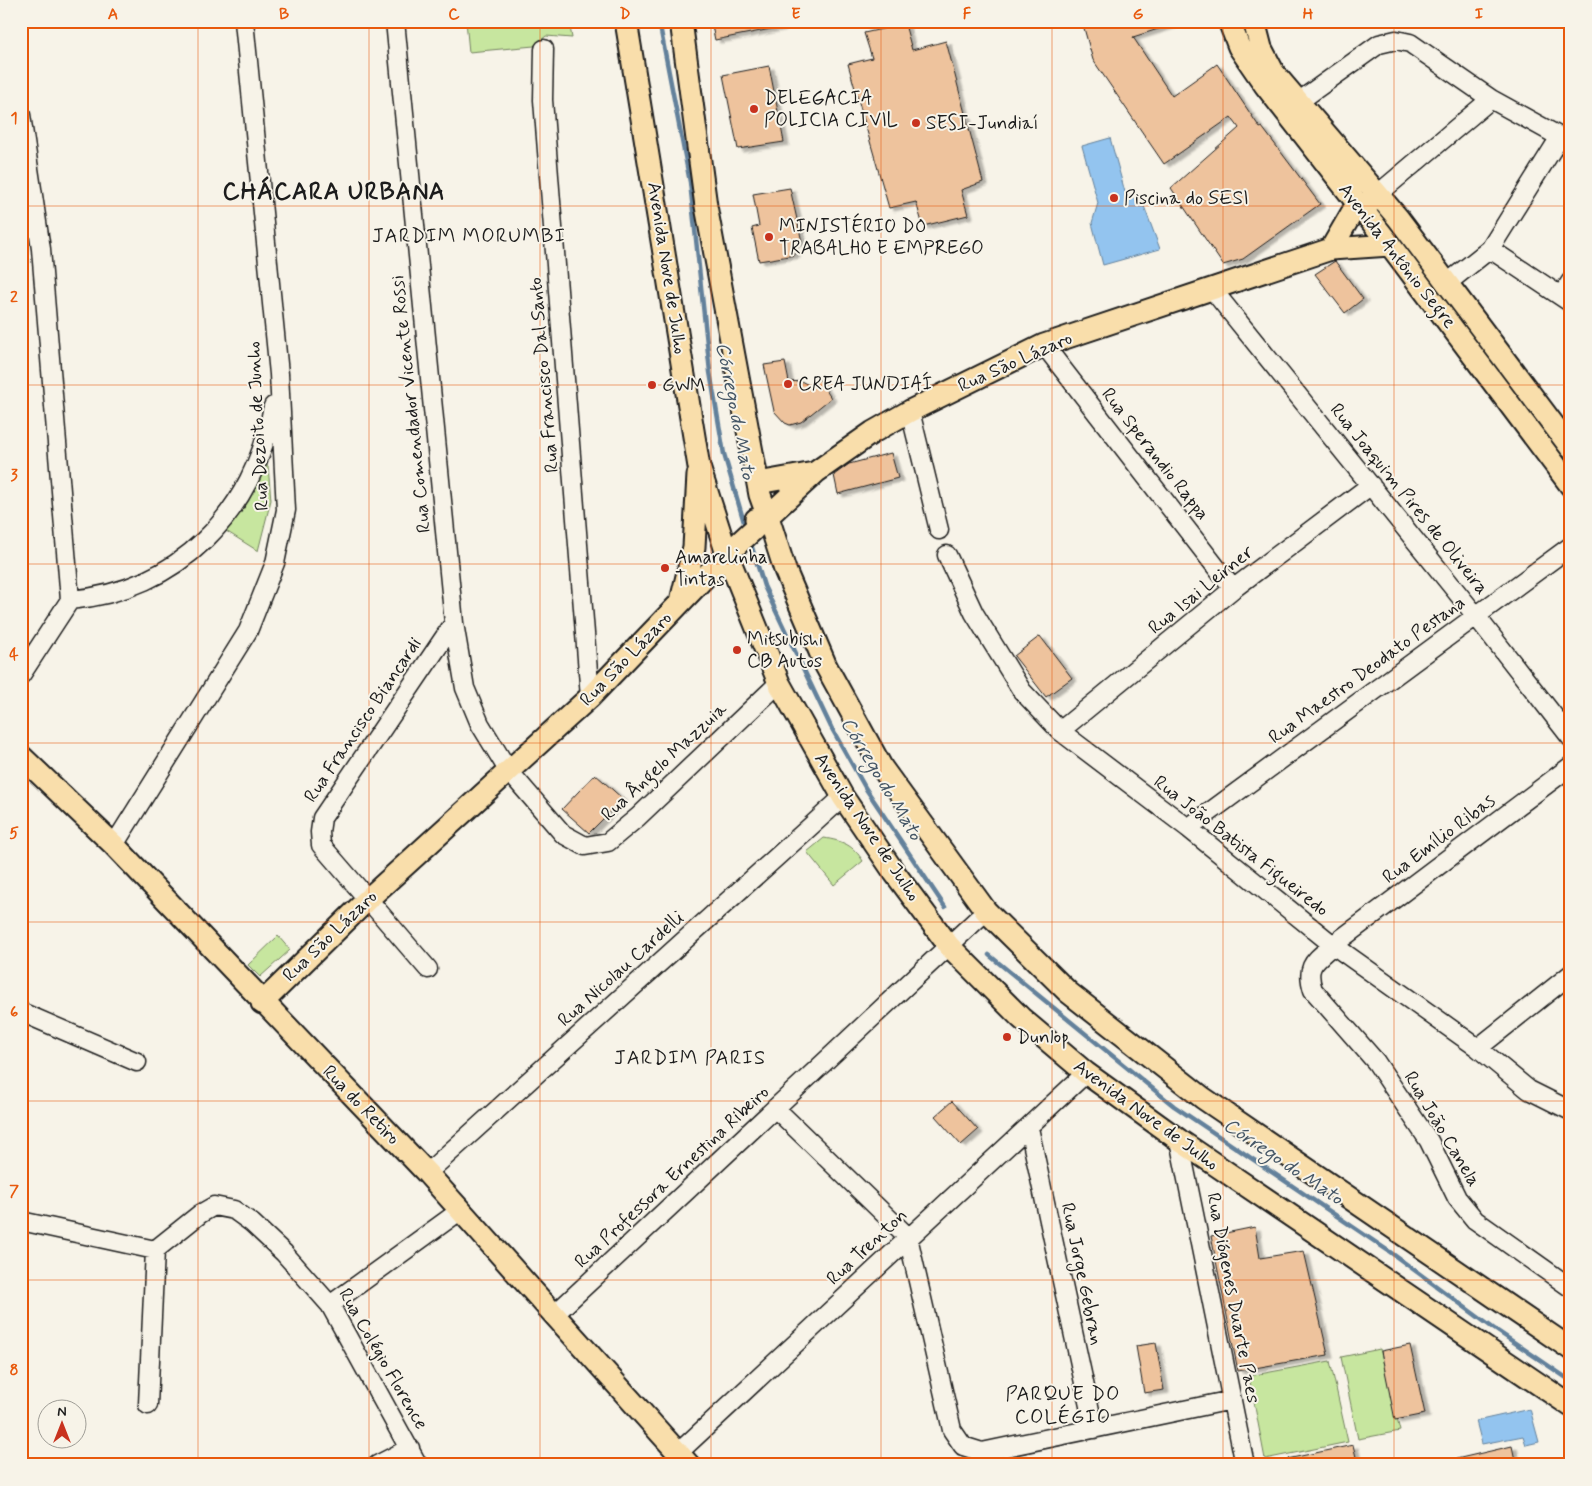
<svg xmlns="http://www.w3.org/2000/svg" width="1592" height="1486" font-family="Mynerve,sans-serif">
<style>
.green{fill:#c7e69f;stroke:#72815e}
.water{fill:#93c4ef;stroke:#63819b}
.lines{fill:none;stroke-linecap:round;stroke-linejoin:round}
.stream{stroke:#63819b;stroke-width:4.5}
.building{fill:#eec39d;stroke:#1c1c1c;filter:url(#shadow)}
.minor-casing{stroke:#1c1c1c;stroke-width:21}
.major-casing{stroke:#1c1c1c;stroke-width:25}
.minor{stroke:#f7f3e8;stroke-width:18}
.major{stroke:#f9deab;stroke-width:21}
.grid{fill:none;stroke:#e8590c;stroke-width:1;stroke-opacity:0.55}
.poi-dot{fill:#c8321e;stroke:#f7f3e8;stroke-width:2}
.labels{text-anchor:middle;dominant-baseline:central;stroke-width:4;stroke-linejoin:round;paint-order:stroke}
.poi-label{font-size:19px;fill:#1c1c1c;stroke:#f7f3e8;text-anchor:start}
.street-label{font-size:19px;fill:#1c1c1c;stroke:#f7f3e8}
.neighbourhood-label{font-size:20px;letter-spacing:1px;fill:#1c1c1c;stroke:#f7f3e8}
.water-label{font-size:20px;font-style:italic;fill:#465766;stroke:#f7f3e8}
.district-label{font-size:24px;font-weight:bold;letter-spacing:1px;fill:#1c1c1c;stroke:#f7f3e8}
.neatline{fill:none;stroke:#e8590c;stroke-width:2}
.grid-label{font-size:16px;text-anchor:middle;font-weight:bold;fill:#e8590c}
</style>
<defs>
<filter id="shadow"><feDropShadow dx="5" dy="3" stdDeviation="1" flood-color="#0004"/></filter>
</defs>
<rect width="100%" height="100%" fill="#f7f3e8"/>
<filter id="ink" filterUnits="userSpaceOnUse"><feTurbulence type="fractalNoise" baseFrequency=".02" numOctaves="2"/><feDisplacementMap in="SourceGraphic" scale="10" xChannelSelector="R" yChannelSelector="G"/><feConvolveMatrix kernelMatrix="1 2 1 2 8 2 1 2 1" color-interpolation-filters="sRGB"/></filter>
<g filter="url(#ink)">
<path class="green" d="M466 21H569L572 38 546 36 534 46 469 52Z
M264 464 268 466 271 500 258 551 226 531 245 505Z
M824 838C843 841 853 845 863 861L834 885 807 852Z
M278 936 290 950 260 977 248 965Z
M1380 1349 1400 1431 1358 1439 1341 1357Z
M1330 1361 1348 1442 1265 1459 1249 1376Z"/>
<path class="water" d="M1110 138 1125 192 1144 206 1160 249 1103 265 1092 223 1098 203 1082 146Z
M1530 1409 1539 1442 1526 1445 1523 1436 1482 1444 1476 1421Z"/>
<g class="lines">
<path class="stream" d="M659 21 690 182 710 372 724 454 746 529
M750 541 764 586 831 727 866 789 945 907
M989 955 1174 1106 1390 1252 1493 1328 1571 1381"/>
</g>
<path class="building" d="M711 21H781V27L715 40Z
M1082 21H1173L1174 24 1133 37 1172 96 1217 64 1260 128 1262 127 1320 204 1243 259 1223 265 1171 188 1239 128 1231 117 1164 164 1093 60Z
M905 24 912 50 946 41 983 182 961 190 968 215 923 226 916 202 889 208 848 64 872 58 864 33Z
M769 66 784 142 738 149 723 75Z
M790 188 802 242 792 244 795 255 759 261 752 228 759 226 753 194Z
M1335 261 1363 299 1345 313 1315 274Z
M785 362 789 382 801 381 810 386 819 379 831 398 801 422 790 425 785 423 774 411 764 365Z
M891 453 898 478 838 494 834 475 849 464Z
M1040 636 1072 678 1046 697 1014 656Z
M595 774 623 799 589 833 562 809Z
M952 1101 978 1130 961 1145 935 1116Z
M1255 1227 1260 1258 1304 1251 1328 1355 1238 1371 1211 1236Z
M1156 1343 1164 1390 1144 1393 1136 1346Z
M1410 1345 1425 1414 1395 1420 1381 1351Z
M1353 1445 1358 1465H1287V1459Z
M1512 1446 1516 1465H1453L1452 1460Z"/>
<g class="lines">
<defs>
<path id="minor" d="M395 21 454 623 465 688 480 724 508 770 563 834 585 846 608 842 638 817 779 683
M544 49 543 100 590 697
M1298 102 1379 44 1396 40 1410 43 1491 99 1571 143
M21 115 41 249 70 600 21 675
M1378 194 1491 99
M1490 249 1571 303
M1446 284 1490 249 1560 137
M1212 289 1476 616 1571 738
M1561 296 1571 281
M1044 345 1233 589
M910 411 939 530
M947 555 974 613 1022 691 1060 731 1188 828 1333 945 1478 1048 1529 1090 1571 1111
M70 600C178 591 255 512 273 406
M1060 731 1233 589 1371 485
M1571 766 1333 945C1315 961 1305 965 1313 990L1376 1062 1429 1141 1457 1198 1475 1220 1571 1288
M1188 828 1571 546
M114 845 248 631 275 563 286 510 279 374 244 21
M428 969 321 845 320 832 322 818 454 623
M21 1012 137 1062
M1478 1048 1571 974
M776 1109 908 1237 952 1430 963 1446 982 1452 1232 1400
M1029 1128 1094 1429
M1179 1140 1245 1465
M427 1173 843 797
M21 1221 155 1250 200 1214 214 1206 234 1210 252 1223 284 1253 330 1305 418 1465
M330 1305 461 1210
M554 1315 986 911
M148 1405 155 1250
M678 1453 1086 1073
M377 1465 410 1448"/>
<path id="major" d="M626 21 699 467 727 554 779 683 843 797 894 872 949 946 1021 1018 1086 1073 1179 1140 1571 1406
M681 21 706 206 760 495 768 517
M1229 21 1239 47 1265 85 1390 245 1571 486
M1254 21 1261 48 1274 73 1398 218 1571 448
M1331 249 1357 204 1370 203
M758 483 814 473
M756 519 768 517 785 570 826 666 882 768 986 911 1068 992 1203 1098 1571 1349
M682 597 694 547 698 475
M21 756 114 845 427 1173 689 1465
M262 1003 368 899 590 697 727 554 816 472 873 432 910 411 1044 345 1331 249 1390 245"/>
</defs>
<use href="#minor" class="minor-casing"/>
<use href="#major" class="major-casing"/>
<use href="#minor" class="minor"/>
<use href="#major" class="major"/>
</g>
</g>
<path class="grid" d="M198 21V1465M369 21V1465M540 21V1465M711 21V1465M881 21V1465M1052 21V1465M1223 21V1465M1394 21V1465M21 206H1571M21 385H1571M21 564H1571M21 743H1571M21 922H1571M21 1101H1571M21 1280H1571"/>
<g class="poi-dot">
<circle cx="754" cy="109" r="5"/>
<circle cx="916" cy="123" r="5"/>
<circle cx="1114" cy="198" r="5"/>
<circle cx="769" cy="237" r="5"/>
<circle cx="788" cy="384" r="5"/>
<circle cx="652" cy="385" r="5"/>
<circle cx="665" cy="568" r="5"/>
<circle cx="737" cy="650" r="5"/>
<circle cx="1007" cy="1037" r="5"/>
</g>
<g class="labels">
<g class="poi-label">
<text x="764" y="98">DELEGACIA<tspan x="764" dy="22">POLICIA CIVIL</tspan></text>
<text x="926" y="123">SESI-Jundiaí</text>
<text x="1124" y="198">Piscina do SESI</text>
<text x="779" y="226">MINISTÉRIO DO<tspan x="779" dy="22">TRABALHO E EMPREGO</tspan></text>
<text x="798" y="384">CREA JUNDIAÍ</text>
<text x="662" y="385">GWM</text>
<text x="675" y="557">Amarelinha<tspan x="675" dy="22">Tintas</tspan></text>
<text x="747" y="639">Mitsubishi<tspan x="747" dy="22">CB Autos</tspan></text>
<text x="1017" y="1037">Dunlop</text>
</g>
<g class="street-label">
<text transform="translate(1397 256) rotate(52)">Avenida Antônio Segre</text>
<text transform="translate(667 268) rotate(81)">Avenida Nove de Julho</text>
<text transform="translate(1015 362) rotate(-24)">Rua São Lázaro</text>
<text transform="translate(544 375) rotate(-95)">Rua Francisco Dal Santo</text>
<text transform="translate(411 404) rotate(-96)">Rua Comendador Vicente Rossi</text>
<text transform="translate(258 426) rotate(-93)">Rua Dezoito de Junho</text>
<text transform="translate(1155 454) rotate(52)">Rua Sperandio Rappa</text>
<text transform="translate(1409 499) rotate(51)">Rua Joaquim Pires de Oliveira</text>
<text transform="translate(1201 590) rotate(-39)">Rua Isai Leirner</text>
<text transform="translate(626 659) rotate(-46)">Rua São Lázaro</text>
<text transform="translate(1367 670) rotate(-36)">Rua Maestro Deodato Pestana</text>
<text transform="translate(363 720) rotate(-56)">Rua Francisco Biancardi</text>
<text transform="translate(664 762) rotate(-43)">Rua Ângelo Mazzuia</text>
<text transform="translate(867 827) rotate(56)">Avenida Nove de Julho</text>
<text transform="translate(1439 839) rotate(-37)">Rua Emílio Ribas</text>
<text transform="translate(1241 846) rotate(38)">Rua João Batista Figueiredo</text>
<text transform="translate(330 936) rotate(-44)">Rua São Lázaro</text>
<text transform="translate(621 969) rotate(-42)">Rua Nicolau Cardelli</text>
<text transform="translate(361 1105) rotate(46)">Rua do Retiro</text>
<text transform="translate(1146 1115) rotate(36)">Avenida Nove de Julho</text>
<text transform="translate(1442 1129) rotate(59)">Rua João Canela</text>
<text transform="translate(672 1177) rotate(-43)">Rua Professora Ernestina Ribeiro</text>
<text transform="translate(867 1247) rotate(-43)">Rua Trenton</text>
<text transform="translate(1082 1274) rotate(78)">Rua Jorge Gebran</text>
<text transform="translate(1233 1298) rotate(79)">Rua Diógenes Duarte Paes</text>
<text transform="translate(383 1359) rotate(60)">Rua Colégio Florence</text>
</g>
<g class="neighbourhood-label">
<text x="469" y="236">JARDIM MORUMBI</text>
<text x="690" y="1058">JARDIM PARIS</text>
<text x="1063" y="1394">PARQUE DO<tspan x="1063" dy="23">COLÉGIO</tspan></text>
</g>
<g class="water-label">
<text transform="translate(735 411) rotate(79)">Córrego do Mato</text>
<text transform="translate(881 779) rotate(59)">Córrego do Mato</text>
<text transform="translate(1283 1162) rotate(34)">Córrego do Mato</text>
</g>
<g class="district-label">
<text x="334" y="192">CHÁCARA URBANA</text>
</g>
</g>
<rect width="1592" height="1486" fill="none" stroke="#f7f3e8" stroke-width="55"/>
<g transform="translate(62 1424)"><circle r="24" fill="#f7f3e8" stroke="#9f9d96"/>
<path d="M0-4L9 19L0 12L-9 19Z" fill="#c8321e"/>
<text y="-8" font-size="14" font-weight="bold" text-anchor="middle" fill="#1c1c1c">N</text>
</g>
<rect x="28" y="28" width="1536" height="1430" class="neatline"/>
<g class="grid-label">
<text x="113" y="19">A</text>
<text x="284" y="19">B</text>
<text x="454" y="19">C</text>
<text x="625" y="19">D</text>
<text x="796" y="19">E</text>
<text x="967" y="19">F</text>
<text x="1138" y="19">G</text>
<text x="1308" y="19">H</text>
<text x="1479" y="19">I</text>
<text x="14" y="123">1</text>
<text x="14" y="302">2</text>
<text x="14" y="480">3</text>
<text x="14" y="659">4</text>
<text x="14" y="838">5</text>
<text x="14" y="1017">6</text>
<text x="14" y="1196">7</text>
<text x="14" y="1375">8</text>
</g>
</svg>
